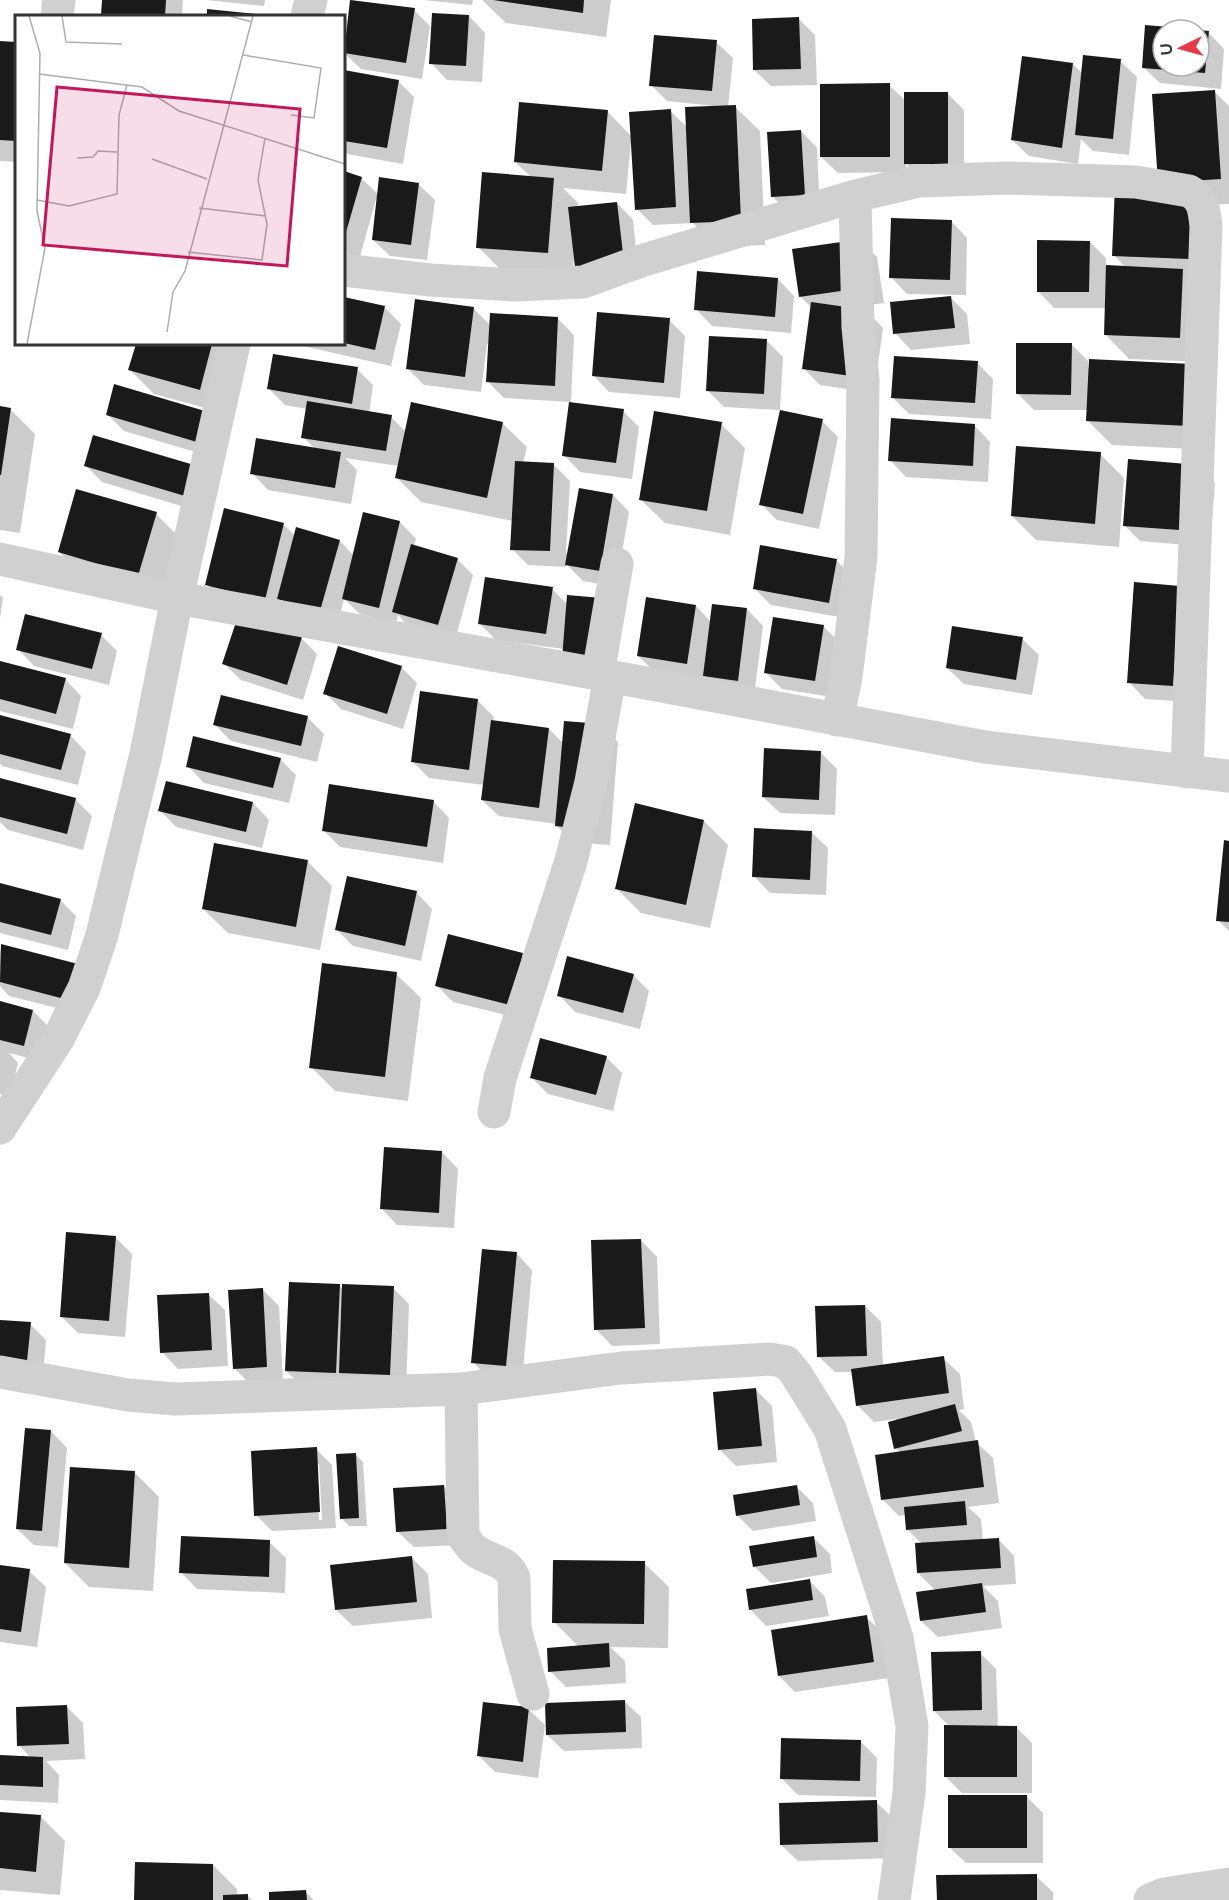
<svg xmlns="http://www.w3.org/2000/svg" width="1229" height="1900" font-family="Raleway,sans-serif">
<style>
.shadow{fill:#0003;fill-rule:evenodd}
.building{fill:#1a1a1a}
.lines{fill:none;stroke-linecap:round;stroke-linejoin:round}
.minor{stroke:#d0d0d0;stroke-width:33}
.tertiary{stroke:#d0d0d0;stroke-width:33}
.inset-road{fill:none;stroke:#adadad;stroke-width:1.5}
.view{fill:#c2185b;fill-opacity:0.15;stroke:#c2185b;stroke-width:3}
.inset-edge{fill:none;stroke:#333;stroke-width:3}
</style>
<rect width="100%" height="100%" fill="#fff"/>
<path class="shadow" d="M104 0H183L182 16H102Z
M206 0H265L264 6Z
M352 0 414 10 430 26 422 79 361 69 344 53Z
M423 0H473L472 5Z
M482 0H611L606 37 506 23Z
M209 11 267 16H208Z
M469 16 485 33 482 82 447 80 431 63Z
M799 19 815 35 817 85 771 86 754 70Z
M1147 27 1182 30H1163V66H1199V32H1208L1224 49 1221 89 1160 83 1143 67Z
M0 42 16 44V162L0 161Z
M716 42 733 58 728 107H735L760 131 765 245 716 247 693 223 653 225 637 209 633 141H631L626 194 563 188 578 203V208L617 203 633 220 639 278 575 259H574L572 277 502 271 478 247 531 177 515 162 607 111 632 137 670 111 688 128 714 108V106L667 101 651 85Z
M1120 61 1137 77 1129 155 1093 151 1081 139 1078 164 1029 156 1012 140 1073 64 1083 74Z
M344 71 398 81 414 97 403 164 347 154 344 150Z
M889 85 906 101 947 93 964 110V179L922 180 906 164V172L838 173 821 157Z
M1215 92 1229 106V204L1206 205 1204 362 1129 359 1105 334 1106 308H1054L1038 291 1090 242 1106 258V267L1126 268 1114 255 1167 189Z
M801 131 817 148 820 211 789 213 772 196Z
M344 173 361 178 379 195 418 184 435 200 427 260 390 256 373 240 378 199H376L359 260 344 255Z
M951 221 967 238 966 295 907 294 891 277Z
M861 241 877 257 884 303 848 308 867 311 883 328 874 393 820 385 803 368 811 307 800 296Z
M778 279 794 296 791 333 712 326 696 309Z
M344 298 385 308 401 324 391 366 294 344H344Z
M951 298 967 314 970 344 911 350 895 333Z
M473 308 491 326 558 319 574 335 571 402 504 398 488 382 490 344H487L481 392 424 385 407 368Z
M669 320 685 336 680 398 609 392 593 375Z
M767 341 783 357 780 410 724 407 707 390Z
M137 344H243L224 413 154 394 130 370Z
M1071 344 1088 361V368L1191 366 1213 450 1112 445 1088 421V410H1034L1017 393Z
M977 363 993 379 991 419 909 414 893 398Z
M357 369 373 385 369 413 391 417 406 432 502 423 527 447 523 463 554 465 570 481 566 553H568L613 495 629 512 616 587 583 581 566 564V567L528 565 512 549 513 521 421 502 396 477 399 466 345 458 357 470 351 504 268 490 252 473 315 449 303 437 307 409 285 405 269 389Z
M115 386 223 460 124 431 107 414Z
M0 408 10 409 35 434 20 533 0 530Z
M623 411 639 427 632 479 580 472 564 455Z
M822 421 838 437 819 529 777 520 761 504Z
M721 424 745 448 730 535 665 523 640 499Z
M974 425 990 442 988 482 906 477 890 460Z
M1100 454 1124 478 1119 547 1036 540 1012 516Z
M86 466 193 467 201 512 102 482Z
M1199 466 1215 483 1210 547 1140 541 1124 525Z
M156 514 180 538 163 599 84 576 59 552Z
M400 522 416 539 414 546 457 559 473 575 455 640 410 628 398 615 396 623 360 614 344 599 337 627 223 601 206 584 283 524 295 536 297 529 340 541 354 556Z
M836 560 852 576 845 618 771 605 754 588Z
M1136 584 1189 702 1145 699 1129 682Z
M552 589 568 605 564 649 496 640 480 624Z
M0 595 3 598 0 618Z
M696 606 711 622 747 609 763 626 754 696 721 692 704 676 703 680 655 672 638 656Z
M823 626 839 642 831 697 782 689 766 673Z
M101 635 117 651 109 685 34 666 18 649Z
M301 638 317 654 303 700 241 680 224 664Z
M1022 639 1039 655 1032 695 964 684 947 668Z
M0 662 65 679 81 696 73 729 0 711Z
M401 667 417 683 403 729 341 709 325 693Z
M477 700 494 717 493 722 549 729 564 744 602 726 618 742 610 845 573 842 557 826V824L499 816 482 800 484 785 429 778 413 762Z
M0 717 70 735 86 752 78 785 2 766 0 763Z
M307 717 324 734 317 762 231 741 215 725Z
M821 753 837 769 835 815 780 813 763 797Z
M280 759 296 775 289 803 204 783 188 766Z
M1 780 76 800 92 816 83 850 8 830 0 822Z
M433 801 449 818 443 863 340 847 324 831Z
M253 803 269 820 262 848 176 827 160 810Z
M704 821 728 845 710 928 641 913 617 889Z
M811 832 828 848 826 895 770 893 754 876Z
M1229 842V931L1218 920Z
M307 861 332 886 320 950 228 933 203 909Z
M0 885 60 900 76 916 68 950 0 933Z
M416 892 432 909 421 961 353 946 337 930Z
M2 945 85 1015 9 996 0 986V953Z
M522 955 539 971 526 1020 453 1002 436 985Z
M396 974 421 998 408 1101 335 1091 311 1067Z
M633 975 649 991 640 1029 575 1012 559 995Z
M0 1003 33 1011 49 1027 40 1061 9 1053 18 1063 10 1096 0 1094Z
M606 1057 622 1073 613 1111 548 1094 532 1078Z
M442 1152 458 1169 454 1228 397 1225 381 1208Z
M115 1237 132 1254 125 1337 78 1333 61 1316Z
M641 1240 657 1257 660 1344 612 1346 596 1329Z
M516 1253 532 1270 522 1382 489 1379 473 1362Z
M339 1286 344 1290 393 1288 409 1304 406 1391 303 1387 286 1371Z
M262 1289 279 1306 283 1382 251 1385 234 1368Z
M208 1294 225 1310 228 1366 178 1369 162 1352Z
M865 1306 881 1322 883 1366 943 1358 960 1374 964 1409 959 1410 971 1422 976 1442 993 1458 999 1503 968 1507 981 1519 983 1540 998 1539 1014 1556 1016 1584 983 1586 998 1601 1002 1628 938 1637 921 1621 936 1591 918 1573 922 1544 908 1530 906 1515 899 1516 882 1499 900 1453 896 1448V1419L874 1422 857 1405 853 1372H835L818 1356Z
M0 1321 30 1324 46 1340 42 1386Z
M756 1390 772 1406 777 1462 736 1466 719 1449Z
M51 1431 67 1448 58 1547 34 1545 17 1529Z
M316 1449 332 1465 336 1528 272 1531 256 1515ZM316 1464H319L322 1520H319Z
M355 1454 363 1462 367 1526H349L341 1518Z
M135 1473 159 1497 153 1591 89 1587 65 1563Z
M444 1486 460 1503 463 1545 414 1547 397 1531Z
M796 1486 813 1503 816 1521 753 1531 737 1515Z
M813 1537 830 1554 832 1573 771 1583 754 1566Z
M269 1542 286 1558 285 1593 197 1589 181 1572Z
M412 1558 428 1574 432 1618 353 1626 336 1610Z
M644 1563 669 1587 668 1648 610 1647 625 1661 626 1683 566 1687 550 1671 579 1647 554 1622Z
M0 1566 29 1571 46 1587 37 1647 0 1642Z
M809 1580 825 1597 829 1616 766 1626 750 1609Z
M866 1617 883 1633 889 1678 795 1692 779 1676Z
M980 1653 996 1669 998 1727H1016L1032 1743V1793H962L945 1776 950 1727 934 1711Z
M624 1701 641 1717 642 1748 564 1751 547 1735Z
M67 1707 83 1723 85 1759 46 1761 59 1775 58 1803 0 1800V1756L31 1758 19 1745Z
M528 1709 545 1725 538 1778 495 1772 479 1756Z
M861 1742 877 1758 876 1797 798 1795 782 1779Z
M1026 1796 1043 1813V1863H966L949 1847Z
M876 1802 893 1818 894 1858 798 1861 781 1845Z
M0 1813 41 1817 65 1841 60 1895 0 1890Z
M213 1865 237 1889V1896L247 1895 252 1900H136Z
M1036 1876 1053 1892V1900H938Z
M306 1892 314 1900H271Z"/>
<path class="building" d="M102 0H166L165 16H101Z
M350 0 415 8 406 63 344 53Z
M493 0H584L583 13Z
M207 9 267 15V16H207Z
M432 13 469 15 466 66 429 64Z
M799 17 801 69 753 70 752 19Z
M1145 25 1181 28V30H1163V66H1199V30L1209 31 1205 73 1142 68Z
M654 35 717 40 712 91 649 86Z
M0 41 16 42V141L0 140Z
M1083 55 1121 59 1113 139 1075 135Z
M1022 56 1073 63 1062 148 1011 140Z
M344 70 399 80 387 148 344 141Z
M890 83V157H820V84Z
M1215 90 1221 179 1158 183 1152 94Z
M904 92H948V164H904Z
M519 102 608 110 602 171 514 162Z
M736 105 741 221 690 223 685 107Z
M671 109 676 207 635 210 629 112Z
M801 130 805 195 771 197 767 132Z
M344 171 362 177 344 239Z
M482 172 554 178 548 253 476 248Z
M379 177 419 183 411 245 372 240Z
M1115 186 1192 189 1189 259 1112 256Z
M617 202 624 262 575 267 568 207Z
M891 218 952 220 950 280 889 278Z
M862 239 869 287 799 297 792 249Z
M1037 240 1090 241 1089 292H1037Z
M1106 265 1183 269 1180 338 1104 335Z
M697 271 778 278 775 317 694 310Z
M951 296 955 328 893 334 890 302Z
M344 297 385 306 375 350 344 343Z
M415 299 474 307 465 377 406 369Z
M811 302 868 310 858 377 802 369Z
M597 312 670 318 664 383 592 376Z
M490 313 558 317 555 386 486 382Z
M709 336 767 339 764 394 706 391Z
M1016 343H1072L1071 395 1016 394Z
M136 344H212L200 390 128 370Z
M273 354 358 367 352 404 267 389Z
M894 356 978 361 975 403 891 398Z
M1089 359 1192 364 1189 426 1086 421Z
M114 384 215 414 207 445 106 415Z
M307 401 392 415 386 451 301 438Z
M411 402 503 422 487 498 395 478Z
M569 402 624 409 616 463 562 456Z
M0 406 11 408 1 475H0Z
M780 410 823 419 803 514 759 505Z
M654 411 722 422 707 511 639 500Z
M891 418 975 424 973 466 888 461Z
M93 435 194 465 185 496 84 466Z
M256 438 341 452 335 488 250 474Z
M1016 446 1101 452 1095 524 1011 516Z
M1128 459 1199 465 1194 531 1123 526Z
M515 461 554 463 550 551 510 550Z
M579 488 613 494 600 571 565 565Z
M76 489 157 512 138 576 58 552Z
M224 508 284 523 265 600 205 585Z
M363 512 400 521 379 608 342 599Z
M296 527 340 540 320 611 277 599Z
M411 544 458 558 438 625 392 612Z
M760 545 837 559 829 603 753 589Z
M485 577 553 587 546 634 478 624Z
M1134 582 1180 586 1173 686 1127 683Z
M567 595 602 598 597 662 562 659Z
M646 597 696 605 687 664 637 656Z
M712 604 747 608 738 681 703 676Z
M25 614 102 633 92 669 16 650Z
M238 616 302 637 287 685 222 664Z
M773 617 824 625 815 681 764 673Z
M952 626 1023 637 1016 680 946 668Z
M338 646 402 666 387 714 323 694Z
M0 661 66 678 56 714 0 699Z
M420 691 478 699 469 770 411 762Z
M221 695 308 716 301 746 213 725Z
M0 715 71 734 61 770 0 754Z
M491 720 549 728 539 808 481 800Z
M564 721 603 724 594 830 555 826Z
M193 736 281 758 273 788 186 767Z
M764 748 821 751 819 800 762 797Z
M0 778 76 798 67 834 0 817Z
M166 781 253 802 246 832 158 811Z
M329 784 434 800 427 847 322 831Z
M635 803 704 820 686 905 615 889Z
M754 828 812 831 810 880 752 877Z
M1224 840 1229 841V922L1216 921Z
M214 843 308 860 296 927 202 909Z
M347 876 417 891 405 946 335 930Z
M0 883 61 899 51 935 0 922Z
M448 934 523 953 510 1005 435 986Z
M1 944 78 964 68 1000 0 982Z
M567 956 634 974 623 1013 557 996Z
M322 963 397 972 385 1077 309 1068Z
M0 1001 33 1010 24 1046 0 1040Z
M540 1038 607 1056 596 1095 530 1078Z
M384 1147 442 1151 439 1213 380 1209Z
M66 1232 116 1236 109 1321 60 1317Z
M641 1239 645 1328 594 1330 591 1240Z
M482 1249 517 1252 506 1366 471 1363Z
M289 1282 340 1284 336 1373 285 1371Z
M342 1284 394 1286 390 1375 339 1373Z
M263 1288 267 1367 233 1369 228 1290Z
M209 1293 212 1350 160 1353 157 1295Z
M865 1305 867 1356 817 1357 815 1306Z
M0 1320 31 1322 26 1371 0 1368Z
M944 1356 949 1393 856 1406 851 1369Z
M756 1388 762 1446 718 1450 713 1392Z
M955 1404 962 1431 894 1449 888 1422Z
M25 1428 51 1430 42 1531 16 1529Z
M978 1440 984 1487 881 1500 875 1455Z
M317 1447 320 1512 254 1516 251 1451Z
M356 1453 359 1518 340 1519 336 1454Z
M70 1467 135 1471 129 1568 64 1563Z
M444 1485 447 1529 396 1532 393 1488Z
M797 1485 800 1505 736 1516 733 1495Z
M965 1501 967 1525 906 1530 904 1507Z
M181 1536 270 1540 269 1577 179 1573Z
M814 1536 817 1557 753 1567 749 1546Z
M999 1538 1001 1568 917 1573 915 1543Z
M412 1556 417 1602 335 1610 330 1565Z
M553 1560 645 1561 644 1624 552 1623Z
M0 1565 30 1569 21 1632 0 1629Z
M810 1579 813 1600 749 1610 746 1589Z
M982 1583 986 1612 920 1621 916 1592Z
M867 1615 874 1662 778 1676 771 1630Z
M609 1643 610 1667 548 1672 547 1648Z
M981 1651 982 1710 933 1711 931 1652Z
M625 1700 626 1732 546 1735 545 1703Z
M483 1702 529 1707 523 1762 477 1756Z
M67 1705 69 1744 17 1746 16 1707Z
M944 1725 1017 1726V1777H944Z
M781 1738 861 1740 860 1781 780 1779Z
M0 1755 43 1757V1787L0 1785Z
M948 1795H1027V1848H948Z
M877 1800 878 1842 780 1845 779 1803Z
M0 1812 41 1815 36 1872 0 1868Z
M135 1862 213 1864V1900H134Z
M1037 1874V1900H937L936 1875Z
M306 1890 307 1900H269V1892Z
M248 1894V1900H223V1895Z"/>
<g class="lines">
<path class="minor" d="M57 16 59 0
M344 270 430 280 515 285 583 282 641 261 855 196 919 181 1008 178 1136 182 1189 191C1204 199 1204 210 1206 226L1187 772
M0 559 177 598 598 674 985 747 1229 776
M598 674 617 564
M837 720 846 677 861 557 863 380 858 327 855 196
M494 1112 500 1078 571 861 591 782 610 676
M0 1372 128 1395 175 1399 461 1389 621 1368 770 1359 786 1362 796 1374 830 1429 897 1638 912 1726 909 1793 894 1900
M461 1389 463 1536C467 1541 470 1548 476 1551 490 1561 507 1560 514 1578L515 1629 533 1694"/>
<path class="tertiary" d="M307 16 311 0
M0 1128 58 1039 84 988 102 935 146 754 177 598 234 344
M1150 1900 1164 1894 1229 1884"/>
</g>
<g transform="translate(15 15)">
<rect width="330" height="330" fill="#fff"/>
<path class="inset-road" d="M47 1 51 27 107 29M215 1 237 7M228 40 306 53 299 103 276 100M24 59 127 72 164 96 330 149M62 143 78 142 83 136 102 137M137 144 192 164M22 185 54 191 102 179 104 100 112 70M184 193 251 201M173 237 247 245 252 209 243 165 250 123M152 317 158 277 170 256 238 1M12 329 30 233 22 196 25 38 14 1"/>
<path class="view" d="M42 72 285 94 272 251 28 230Z"/>
<rect width="330" height="330" class="inset-edge"/>
</g>
<g transform="translate(1181 48) rotate(265)"><circle r="28" fill="#ffffff" stroke="#adadad" stroke-width="1.5"/>
<path d="M0-4.5L10 22L0 15L-10 22Z" fill="#e63946"/>
<text y="-9" font-size="16" font-weight="bold" text-anchor="middle" fill="#333333">U</text>
</g>
</svg>
